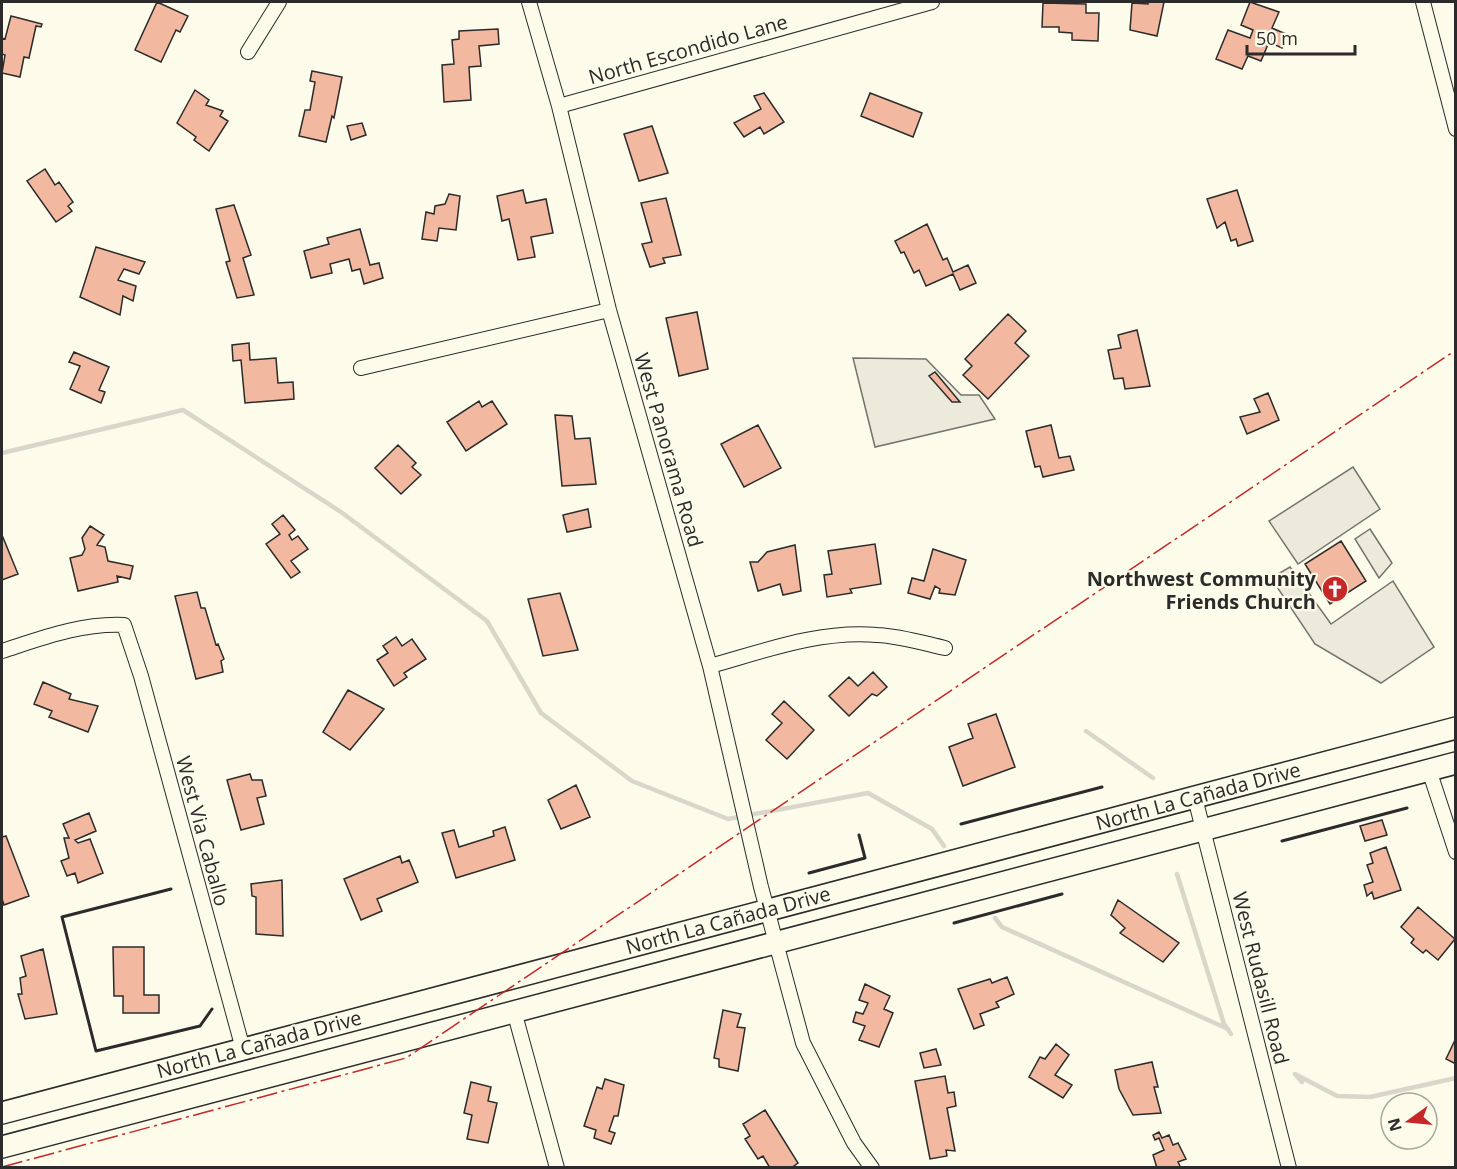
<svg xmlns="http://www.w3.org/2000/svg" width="1457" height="1169" font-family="'Open Sans',sans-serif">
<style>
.green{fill:#ecebdb;stroke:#74746e;stroke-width:1.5}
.parking{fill:#eceadb;stroke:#74746e;stroke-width:1.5}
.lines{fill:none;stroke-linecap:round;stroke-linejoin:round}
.stream{stroke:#d8d7c9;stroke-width:4.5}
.building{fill:#f2b8a0;stroke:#2b2b2b;stroke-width:1.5}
.street-casing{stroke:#2b2b2b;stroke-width:16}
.primary-casing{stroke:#2b2b2b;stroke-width:24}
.street{stroke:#fdfbea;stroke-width:14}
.primary{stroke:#fdfbea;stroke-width:21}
.wall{stroke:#2b2b2b;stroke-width:3}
.power{stroke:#c62828;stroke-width:1.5;stroke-dasharray:21 4.5 3 4.5;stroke-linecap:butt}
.labels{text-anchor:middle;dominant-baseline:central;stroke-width:4.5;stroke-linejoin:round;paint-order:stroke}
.street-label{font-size:20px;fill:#2b2b2b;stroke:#fdfbea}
.poi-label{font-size:20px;font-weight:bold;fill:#2b2b2b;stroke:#fdfbea;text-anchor:end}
</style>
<rect width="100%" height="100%" fill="#fdfbea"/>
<path class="green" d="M853 358 926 359 961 395H979L995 419 875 447Z
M1370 529 1392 563 1379 578 1355 539Z"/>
<path class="parking" d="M1353 467 1380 509 1298 564 1269 521Z
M1290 567 1331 624 1393 581 1434 647 1381 683 1315 644 1271 578Z"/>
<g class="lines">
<path class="stream" d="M2 453 183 410 341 512 487 621 541 713 632 781 728 819 868 793 932 829 944 846
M1086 731 1153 778
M1177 874 1224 1024 1231 1034
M995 918 1002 927 1228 1029
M1302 1082 1295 1074 1337 1096 1370 1097 1456 1078"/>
</g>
<path class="building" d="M157 2 188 16 180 32 176 30 161 62 135 50Z
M1148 2H1164L1157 36 1130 30 1132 3 1148 4Z
M1250 2 1279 12 1272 28 1288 35 1282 48 1269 42 1261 61 1248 56 1242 69 1216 59 1228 30 1250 38 1253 30 1241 25Z
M1043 3 1086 4V13H1099L1098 41 1072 40V33L1059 32V27H1042Z
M11 16 42 24 41 27 36 26 29 58 24 57 20 77 2 73 5 55 2 54V38L5 39Z
M498 29 499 44 479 46 481 66 469 67 471 100 444 102 442 65 454 64 452 40 459 39V31Z
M312 71 342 77 334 118 332 116 326 142 299 136 305 110H310L315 82 310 81Z
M195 90 209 100 206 105 223 111 220 116 228 121 209 151 194 140 196 137 177 123Z
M764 93 784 122 764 134 760 127 744 137 734 123 761 109 754 96Z
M870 93 922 113 913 137 861 116Z
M362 123 366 135 351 140 347 126Z
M652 126 668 173 639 181 624 134Z
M45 169 55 185 59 182 73 202 68 206 72 211 56 222 27 181Z
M523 190 526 203 546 199 553 233 531 237 535 257 518 260 509 219 502 221 497 196Z
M1237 190 1253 241 1238 246 1236 239 1231 241 1225 222 1217 228 1207 199Z
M449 194 460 196 456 230 439 228 437 241 422 239 426 212 434 214 435 206 445 204Z
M666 198 681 255 663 258 665 263 650 267 642 244 652 242 641 203Z
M234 205 251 255 243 258 254 295 237 298 226 262 230 261 216 209Z
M927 224 943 260 947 258 953 272 968 265 976 283 960 290 953 274 926 286 919 270 914 273 904 252 901 253 895 241Z
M360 229 370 265 379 263 383 278 364 284 360 269 352 271 349 259 330 264 332 273 311 278 304 251 329 244 327 238Z
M96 247 145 262 139 274 124 269 118 280 136 286 133 301 123 296 120 315 80 297Z
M697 312 708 369 679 376 666 318Z
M1008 314 1026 331 1015 343 1029 356 988 399 963 375 972 366 965 359Z
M1137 330 1150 386 1125 389 1123 378 1114 379 1108 350 1121 348 1118 335Z
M249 343 250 360 276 358 278 383 293 382 294 399 245 403 241 360 233 361 232 345Z
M74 352 109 367 99 390 105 392 101 403 70 389 80 366 69 362Z
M935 372 960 402H952L929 376Z
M1268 393 1279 420 1247 434 1240 417 1260 412 1254 399Z
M479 401 482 407 492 401 507 424 466 451 447 422Z
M555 415 572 416 575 439 590 438 596 484 562 486Z
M758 425 781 468 744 487 721 444Z
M1051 425 1059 458 1070 456 1074 470 1043 477 1040 466 1035 467 1026 431Z
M398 445 416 463 412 467 421 475 401 494 375 468Z
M588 509 591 527 567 532 563 515Z
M283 515 295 530 289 535 292 540 298 536 308 549 291 561 300 572 291 578 266 544 280 534 272 524Z
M90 526 104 535 97 545 105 547 108 561 133 566 130 579 117 576 118 582 78 591 70 558 82 555 85 549 82 538Z
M2 535 18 574 2 580Z
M1341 541 1366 581 1330 604 1305 564Z
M875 544 881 584 850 589 852 593 827 597 824 575 832 574 828 551Z
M795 545 801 591 783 595 780 584 758 591 750 562H758L767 552Z
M933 549 966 560 955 595 939 593 940 589 935 586 930 599 908 593 912 578 924 581Z
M197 592 201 608H205L216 645 218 644 224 659 221 661 223 672 196 679 175 596Z
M560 593 578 650 543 656 528 599Z
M396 637 402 646 412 639 426 659 404 673 407 677 394 686 377 660 388 653 383 646Z
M873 672 887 687 877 696 872 694 849 716 829 696 849 677 858 686Z
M43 682 71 694 69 699 98 706 88 732 49 717 52 711 34 704Z
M348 690 384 709 350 750 323 732Z
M784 701 814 730 787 759 766 740 782 723 772 714Z
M996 714 1015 767 963 786 949 747 973 738 968 724Z
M250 774 252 780H262L266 796 257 798 264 824 241 830 227 780Z
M576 785 590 817 561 829 548 800Z
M89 813 96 831 75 840 78 843 90 839 103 873 78 883 75 873 67 876 61 861 69 858 64 838H69L63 824Z
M1382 820 1387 835 1365 841 1360 826Z
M505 827 515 860 456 878 442 833 454 830 459 847 494 836 493 831Z
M6 836 29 896 4 905 2 899V837Z
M1386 847 1401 890 1374 899 1372 892 1367 896 1364 885 1373 882 1367 865 1373 863 1370 853Z
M400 856 402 863 409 860 418 882 377 899 382 911 361 920 344 879Z
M282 880 283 936 256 934V897L252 896 251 884Z
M1118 900 1179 943 1163 962 1120 933 1125 928 1111 915Z
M1418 907 1455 939 1438 960 1426 950 1423 953 1411 943 1414 939 1401 927Z
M113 947H144V995H159V1013H123V996H114Z
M43 949 57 1014 25 1019 18 994H22L20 978 26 976 21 956Z
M1007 977 1014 994 996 1002 999 1007 980 1014 984 1025 974 1029 958 989 990 979 992 983Z
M865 984 890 996 884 1009 893 1013 879 1047 859 1040 865 1026 853 1022 856 1012 863 1014 868 1003 859 1000Z
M723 1010 741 1014 737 1027 745 1028 738 1071 719 1067V1059L714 1058Z
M1456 1038V1064L1446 1059Z
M1056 1044 1069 1055 1055 1075 1072 1085 1063 1098 1029 1077 1040 1057 1045 1059Z
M936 1049 941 1065 924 1068 920 1053Z
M1152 1062 1158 1087H1154L1161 1113 1133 1115 1119 1089 1115 1070Z
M945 1076 948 1093 954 1092 956 1106 947 1108 955 1151 946 1150 947 1156 930 1159 915 1081Z
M605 1079 624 1085 618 1116H614L609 1131 615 1133 611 1144 594 1138 596 1130 584 1126 597 1087 602 1089Z
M471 1082 491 1087 488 1101 497 1103 488 1143 467 1139 472 1115 464 1113Z
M765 1110 798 1163 791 1168H770L763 1156 758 1159 745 1139 750 1136 743 1124Z
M1159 1132 1162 1138 1169 1135 1173 1145 1178 1143 1186 1159 1178 1162 1181 1168H1157L1153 1155 1164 1150 1159 1138 1155 1140 1153 1135Z"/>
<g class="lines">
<defs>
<path id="street" d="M529 2 559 106 609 310 710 666 761 887 803 1043 854 1143 872 1168
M1423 2 1456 129
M248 52 279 2
M559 106 932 2
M361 368 609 310
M2 651C42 638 81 623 124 625L141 676 243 1049
M710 666C764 651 820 630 877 635 900 636 923 643 945 648
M1429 770 1456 852
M1195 798 1289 1168
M514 1011 557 1168"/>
<path id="primary" d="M2 1113 1456 728
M2 1147 1456 763"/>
</defs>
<use href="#street" class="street-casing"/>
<use href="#primary" class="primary-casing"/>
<use href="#street" class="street"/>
<use href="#primary" class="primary"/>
<path class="wall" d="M961 824 1102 787
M1282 841 1407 808
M809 873 865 858 859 835
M171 889 62 917 96 1051 200 1026 212 1009
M954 923 1062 894"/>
<path class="power" d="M2 1167 406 1058 1456 350"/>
</g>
<defs>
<symbol id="church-disc" viewBox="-11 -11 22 22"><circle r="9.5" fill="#c62828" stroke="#fdfbea"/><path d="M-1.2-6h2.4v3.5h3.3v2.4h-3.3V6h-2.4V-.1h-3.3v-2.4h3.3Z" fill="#fff"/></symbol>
</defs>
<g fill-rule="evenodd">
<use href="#church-disc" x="1320" y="574" width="30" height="30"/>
</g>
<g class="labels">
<g class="street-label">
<text transform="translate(688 49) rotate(-16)">North Escondido Lane</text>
<text transform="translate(669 450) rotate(74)">West Panorama Road</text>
<text transform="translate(1198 796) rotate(-15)">North La Cañada Drive</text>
<text transform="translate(203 831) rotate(75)">West Via Caballo</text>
<text transform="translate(728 920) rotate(-15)">North La Cañada Drive</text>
<text transform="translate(1261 978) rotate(76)">West Rudasill Road</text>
<text transform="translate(259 1044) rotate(-15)">North La Cañada Drive</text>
</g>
<g class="poi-label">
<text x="1316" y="578">Northwest Community<tspan x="1316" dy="23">Friends Church</tspan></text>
</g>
</g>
<rect width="1457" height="1169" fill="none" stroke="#2b2b2b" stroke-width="6"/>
<g transform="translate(1409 1121) rotate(255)"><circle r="28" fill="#fdfbea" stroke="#a9a89e" stroke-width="1.5"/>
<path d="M0-4.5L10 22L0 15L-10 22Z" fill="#c62828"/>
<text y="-9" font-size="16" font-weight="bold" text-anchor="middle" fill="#2b2b2b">N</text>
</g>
<path d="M1247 45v9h108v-9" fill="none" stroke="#2b2b2b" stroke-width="3"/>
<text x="1256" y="45" font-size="18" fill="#2b2b2b" stroke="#fdfbea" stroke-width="4.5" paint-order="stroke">50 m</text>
</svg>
